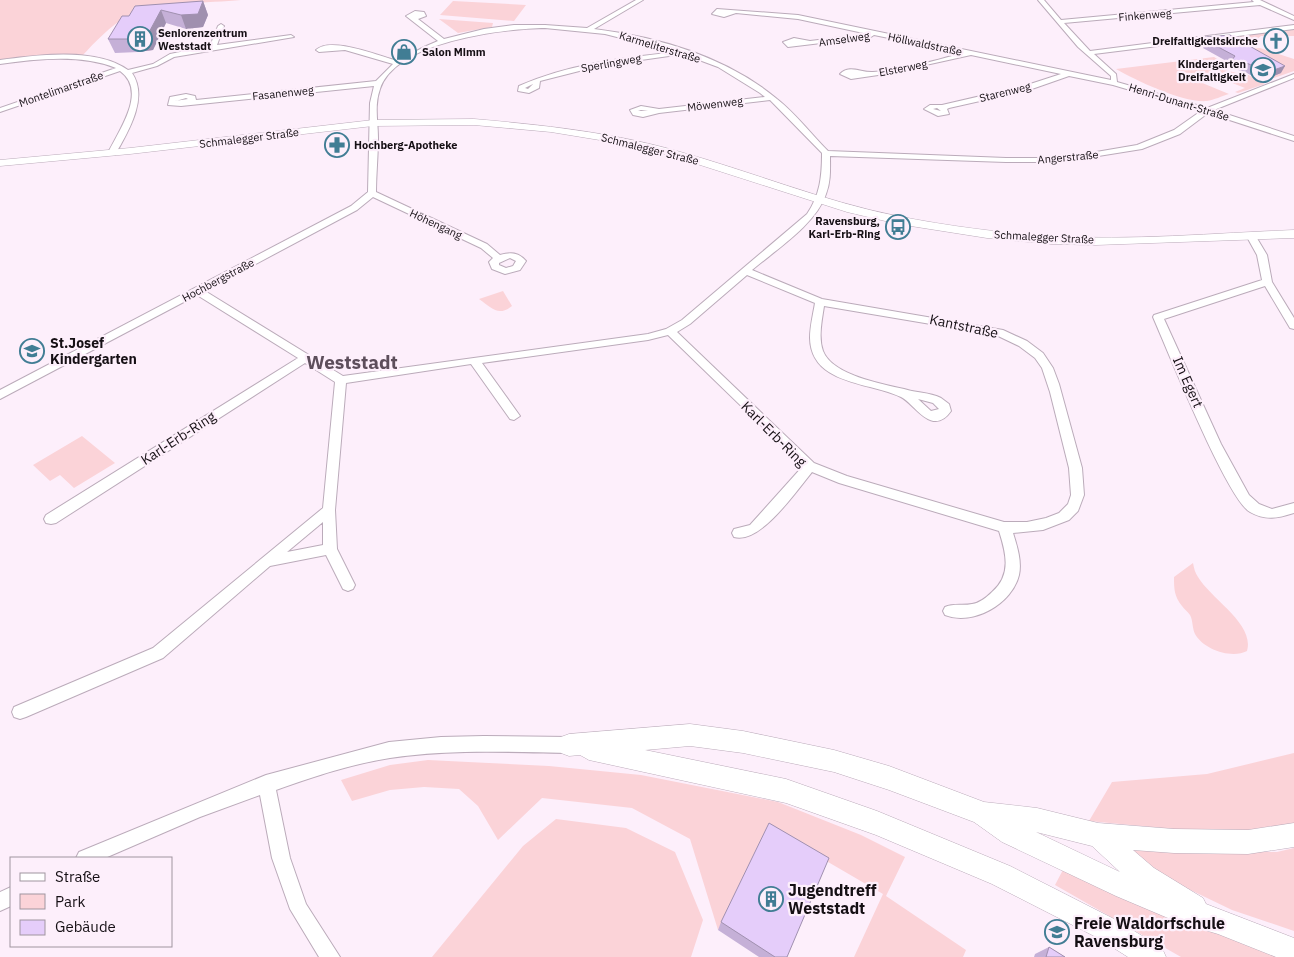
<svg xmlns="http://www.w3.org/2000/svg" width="1294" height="957" font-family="'IBM Plex Sans',sans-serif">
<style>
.green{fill:#fbd3d8}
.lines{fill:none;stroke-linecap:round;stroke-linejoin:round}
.street-casing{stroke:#bbabba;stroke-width:2}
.secondary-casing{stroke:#bbabba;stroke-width:1}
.street{fill:#fff;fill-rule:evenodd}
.secondary{fill:#fff;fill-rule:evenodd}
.wall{fill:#c5b0d7}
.shaded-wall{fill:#a090af}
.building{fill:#e5cdfa;stroke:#a090af}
.labels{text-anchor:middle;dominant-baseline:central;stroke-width:4.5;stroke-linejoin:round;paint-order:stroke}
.far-street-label{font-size:11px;fill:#150f14;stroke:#fdeffb}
.far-poi-label{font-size:11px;font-weight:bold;fill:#150f14;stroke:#fdeffb;text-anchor:start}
.street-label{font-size:14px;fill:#150f14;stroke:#fdeffb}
.poi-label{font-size:14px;font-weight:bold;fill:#150f14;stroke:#fdeffb;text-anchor:start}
.near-poi-label{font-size:16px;font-weight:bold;fill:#150f14;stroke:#fdeffb;text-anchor:start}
.district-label{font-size:19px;font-weight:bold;fill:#5d4e5b;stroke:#fdeffb}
</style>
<rect width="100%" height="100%" fill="#fdeffb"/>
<path class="green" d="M0 0H241C211 3 153 2 128 16 110 26 96 41 82 56H34L0 60Z
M453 1 526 5 514 21 440 15Z
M439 19 493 23 492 27 458 33Z
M1294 27V36H1261L1257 39 1247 40 1234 35Z
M1260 48 1294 59V71L1274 78 1271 77 1235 50Z
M1214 57 1224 63 1220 69 1241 74 1243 72 1265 84 1238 93 1235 92 1245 88 1210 74 1205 76 1197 73 1192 74 1200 78 1195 80 1229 94C1222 96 1214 100 1207 101 1183 103 1137 81 1116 69Z
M503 291 512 306C498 317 492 308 479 299Z
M82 436 115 463 74 488 60 475 50 481 33 465Z
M1193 563C1194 568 1195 573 1198 577 1211 599 1255 624 1247 651 1232 659 1204 650 1195 634 1192 628 1193 620 1190 615 1188 612 1184 609 1182 606 1174 596 1174 589 1174 577Z
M1294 753V823L1260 832H1204L1089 821 1112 782 1207 774Z
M428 760 549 766 641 775 778 802 861 835 905 857 886 896 966 950 963 957H854L883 894 768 827 718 930 690 839 632 808 542 798 498 840 478 806 459 789 424 787 390 790 352 801 341 780 390 765Z
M556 819 626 828 675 852 703 920 691 957H432L523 846Z
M1123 848 1186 852H1277L1294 848V931L1232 910 1151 871Z
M1065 866 1280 957H1181L1055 885Z"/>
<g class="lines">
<defs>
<path id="street" d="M636 0H643L594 29C658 37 727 57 777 99 796 114 811 134 828 151L1006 158H1061L1137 145 1174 130 1201 111 1113 85 1069 76 1029 90 949 108 947 109 949 114 938 116 924 109 930 105H942L1024 86 1061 74 971 55 885 74 851 79 840 74C849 64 862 73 873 72 903 70 934 61 963 53L874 35 871 37 788 47 783 42 794 38 810 41 868 34 798 19 736 13 724 17 712 14 717 9 798 15 1111 80V76L1078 47 1038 0H1044L1061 20 1254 2 1252 0H1260L1294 16V20L1260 5 1064 23 1090 51 1294 25V29L1094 54 1116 74 1117 82 1207 108 1294 74V78L1214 110 1294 136V141L1208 113 1180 134 1142 149 1061 162H1006L830 156C830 168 831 181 826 194 816 224 777 249 752 270L822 299 1003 330 1027 341 1043 353 1053 368 1059 384 1082 468 1084 495 1078 511 1069 520 1043 530 1013 533C1017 546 1022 561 1019 575 1012 604 973 626 945 615L943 611 945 607C954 603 963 606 972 604 980 603 987 597 992 592 1012 575 1006 553 999 531L839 483 812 472C797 490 760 545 734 537L732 533 734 529 750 525 803 466 668 335 648 340 482 363 520 416 514 420 510 419 471 364 346 383 335 510 337 549 355 585 353 589 348 591 343 589 326 555 270 566 163 658 26 717 20 719 14 717 12 712 14 707 153 648 323 508 335 382 305 363 56 523 51 524 46 523 44 519 46 515 298 358 197 295 0 399V390L351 206 368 192 370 103 374 86 181 106 168 105 170 97 186 94 195 96 196 100 376 81 393 64 345 50 319 52 316 50C331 36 378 56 398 61L424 47 438 41 406 16 415 11 424 12 426 16 418 19 444 39 484 29 514 25H545L587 28ZM545 28 605 34 676 52C622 58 569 64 519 86L518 91 529 93 539 88 540 81 599 66 683 54 718 67 760 93 765 97 659 109 641 106 630 110 633 115 643 117 659 113 770 100 822 153C822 177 820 195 807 214L682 320 666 329 648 334 343 376 205 291 357 210 373 197 481 248 493 258 489 262 492 269 505 274 520 270 526 261C518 252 511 252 500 255L487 244 376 192C376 174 378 156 378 138 378 122 374 105 380 89 396 41 502 29 545 28ZM533 84 528 89 525 88ZM186 98 188 99 175 101H176ZM937 108 941 111 933 109ZM641 110 648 111H638ZM510 258 516 261 513 266 506 268 499 265V263ZM747 275 815 303C813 315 810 326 810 338 811 385 870 382 901 397 914 403 932 438 951 411L949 404 941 398C929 392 916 393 904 389 882 384 832 375 823 351 818 337 822 320 824 306L996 335 1019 346 1035 358 1042 368 1050 392 1069 468 1071 495 1068 504 1059 513 1046 518 1027 522H1004L847 476 814 463 677 332 690 324ZM918 399 933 403 939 409 931 411ZM323 522V545L287 552Z
M221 24 224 26 217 45 291 35 294 37 174 57 157 66 132 73C149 98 128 132 115 155L108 153C119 130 148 91 120 71L0 112V108L116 68C80 54 38 59 0 64V60C37 55 96 47 128 70L153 64 170 54 210 46 218 26Z
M1252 234 1255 235 1267 255 1272 282 1294 318V329L1290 328 1265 286 1164 319 1221 444 1249 495 1259 504 1272 509 1294 503V513C1278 518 1266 521 1250 512 1227 499 1167 349 1153 317L1154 315 1262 280 1257 255 1247 237Z
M484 736 569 737 575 739 577 745 575 751 569 753C509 752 449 749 390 758 351 764 313 777 276 790L290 858 306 904 340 957H319L290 909 272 858 260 795 200 817 105 858H76L79 852 266 775 389 742 441 737Z
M11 887V906L0 911V892Z"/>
<path id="secondary" d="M474 119C542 125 610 132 677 151 750 171 822 201 897 216 948 226 1000 233 1051 236 1130 241 1215 233 1294 230V238L1096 245 1051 244 987 238 898 224 847 212 669 155 630 145 551 132 474 125 373 126 130 154 0 166V160L130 148 373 120Z
M690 724 743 731 834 750 889 766 984 802 1037 808 1098 823 1174 829 1248 830 1294 823V847L1248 854 1174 853 1133 850 1154 868 1203 898 1206 904 1294 938V957H1276L1218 934 1175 921 1116 896 1002 842 974 822 889 790 834 772 743 753 690 746 645 750 786 779 877 811 1010 866 1116 920 1162 948 1166 957H1128L1098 938 992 884 876 835 786 803 589 760 580 755 569 756 561 753 558 745 561 737 569 734ZM1036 832 1092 846 1120 872Z"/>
</defs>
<use href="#street" class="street-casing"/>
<use href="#secondary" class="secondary-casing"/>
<use href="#street" class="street"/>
<use href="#secondary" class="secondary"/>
</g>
<path class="wall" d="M203 1 208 15 203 27 186 29 166 23 153 50 138 52 115 53 108 39 129 16Z
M1205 37 1281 73 1266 79H1258L1245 72 1228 67 1230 63 1203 48 1204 46 1202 45Z
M721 922 787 957H759L718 930Z
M1049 947 1065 957H1034L1035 954Z"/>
<path class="shaded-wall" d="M203 1 208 15 203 27 186 29 181 15Z
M161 10 166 23 153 50 138 52 132 39Z
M1285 66 1281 73 1266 79 1271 71Z"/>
<path class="building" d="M203 1 198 14 181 15 161 10 147 36 132 39H108L122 16H129L135 6Z
M1230 35 1285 66 1271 71H1262L1249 64 1232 60 1235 56 1207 41 1210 40 1205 37Z
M769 823 829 858 787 957H775L721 922Z
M1049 947 1065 957H1046Z"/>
<defs>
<symbol id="building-ring" viewBox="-11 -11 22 22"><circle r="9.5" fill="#fdeffb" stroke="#417d94" stroke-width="1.5"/><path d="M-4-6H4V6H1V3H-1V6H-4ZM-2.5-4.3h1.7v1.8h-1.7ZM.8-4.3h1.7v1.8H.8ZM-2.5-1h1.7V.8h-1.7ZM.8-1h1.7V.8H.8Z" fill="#417d94"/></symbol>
<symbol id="church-ring" viewBox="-11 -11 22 22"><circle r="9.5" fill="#fdeffb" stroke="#417d94" stroke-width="1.5"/><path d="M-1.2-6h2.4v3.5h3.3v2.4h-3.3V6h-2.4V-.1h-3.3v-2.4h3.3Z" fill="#417d94"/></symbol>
<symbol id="shop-ring" viewBox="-11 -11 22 22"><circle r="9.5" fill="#fdeffb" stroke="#417d94" stroke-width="1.5"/><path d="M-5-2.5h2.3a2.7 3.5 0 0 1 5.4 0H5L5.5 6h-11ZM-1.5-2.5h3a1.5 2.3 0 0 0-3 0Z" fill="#417d94"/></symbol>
<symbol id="school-ring" viewBox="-11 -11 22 22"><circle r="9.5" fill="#fdeffb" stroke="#417d94" stroke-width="1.5"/><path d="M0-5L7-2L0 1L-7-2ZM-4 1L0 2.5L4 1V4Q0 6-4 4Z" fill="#417d94"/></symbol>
<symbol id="pharmacy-ring" viewBox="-11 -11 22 22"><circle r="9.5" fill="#fdeffb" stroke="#417d94" stroke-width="1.5"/><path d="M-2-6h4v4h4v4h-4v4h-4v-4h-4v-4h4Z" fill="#417d94"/></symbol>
<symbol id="bus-ring" viewBox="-11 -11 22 22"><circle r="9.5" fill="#fdeffb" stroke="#417d94" stroke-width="1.5"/><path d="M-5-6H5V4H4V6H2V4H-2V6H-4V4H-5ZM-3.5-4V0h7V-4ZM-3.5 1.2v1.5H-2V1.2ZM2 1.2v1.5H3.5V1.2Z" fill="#417d94"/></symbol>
</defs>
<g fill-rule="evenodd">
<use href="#building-ring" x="126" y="25" width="28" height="28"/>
<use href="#church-ring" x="1262" y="27" width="28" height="28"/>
<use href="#shop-ring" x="390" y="38" width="28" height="28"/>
<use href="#school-ring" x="1249" y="56" width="28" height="28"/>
<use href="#pharmacy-ring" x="323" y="131" width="28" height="28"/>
<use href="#bus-ring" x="884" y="213" width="28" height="28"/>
<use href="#school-ring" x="18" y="337" width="28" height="28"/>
<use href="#building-ring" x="757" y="885" width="28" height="28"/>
<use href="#school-ring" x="1043" y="918" width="28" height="28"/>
</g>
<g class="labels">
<g class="far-street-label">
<text transform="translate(1145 15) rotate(-5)">Finkenweg</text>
<text transform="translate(844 39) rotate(-8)">Amselweg</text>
<text transform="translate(925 44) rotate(12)">Höllwaldstraße</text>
<text transform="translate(660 47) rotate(17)">Karmeliterstraße</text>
<text transform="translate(611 63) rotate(-10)">Sperlingweg</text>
<text transform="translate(903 68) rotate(-11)">Elsterweg</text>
<text transform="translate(61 89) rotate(-19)">Montelimarstraße</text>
<text transform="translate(1005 92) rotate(-14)">Starenweg</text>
<text transform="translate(283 93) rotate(-6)">Fasanenweg</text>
<text transform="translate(1179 102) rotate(17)">Henri-Dunant-Straße</text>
<text transform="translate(715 104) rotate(-7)">Möwenweg</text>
<text transform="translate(249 138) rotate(-7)">Schmalegger Straße</text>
<text transform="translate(650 149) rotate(14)">Schmalegger Straße</text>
<text transform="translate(1068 157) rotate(-5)">Angerstraße</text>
<text transform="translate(436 224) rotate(25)">Höhengang</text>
<text transform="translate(1044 237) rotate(3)">Schmalegger Straße</text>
<text transform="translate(218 280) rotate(-28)">Hochbergstraße</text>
</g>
<g class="far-poi-label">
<text x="158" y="33">Seniorenzentrum<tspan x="158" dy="13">Weststadt</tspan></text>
<text x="1258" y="41" text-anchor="end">Dreifaltigkeitskirche</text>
<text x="422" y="52">Salon Mimm</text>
<text x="1246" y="64" text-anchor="end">Kindergarten<tspan x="1246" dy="13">Dreifaltigkeit</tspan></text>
<text x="354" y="145">Hochberg-Apotheke</text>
<text x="880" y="221" text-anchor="end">Ravensburg,<tspan x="880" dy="13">Karl-Erb-Ring</tspan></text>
</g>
<g class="street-label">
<text transform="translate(964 326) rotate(12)">Kantstraße</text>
<text transform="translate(1188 382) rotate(66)">Im Egert</text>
<text transform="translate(774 434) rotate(45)">Karl-Erb-Ring</text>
<text transform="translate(178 438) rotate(-33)">Karl-Erb-Ring</text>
</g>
<g class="poi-label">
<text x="50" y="343">St.Josef<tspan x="50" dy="16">Kindergarten</tspan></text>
</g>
<g class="near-poi-label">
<text x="788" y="890">Jugendtreff<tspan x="788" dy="18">Weststadt</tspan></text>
<text x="1074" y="923">Freie Waldorfschule<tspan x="1074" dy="18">Ravensburg</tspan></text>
</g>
<g class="district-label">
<text x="352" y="362">Weststadt</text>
</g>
</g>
<rect x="10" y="857" width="162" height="90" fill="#fdeffb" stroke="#a0959f"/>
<rect x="20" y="873" width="25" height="8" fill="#ffffff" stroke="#a0959f"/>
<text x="55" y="882" font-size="15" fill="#150f14">Straße</text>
<rect x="20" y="894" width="25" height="15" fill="#fbd3d8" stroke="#a0959f"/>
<text x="55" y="907" font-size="15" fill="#150f14">Park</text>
<rect x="20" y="920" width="25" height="15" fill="#e5cdfa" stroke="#a0959f"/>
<text x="55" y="932" font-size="15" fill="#150f14">Gebäude</text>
</svg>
